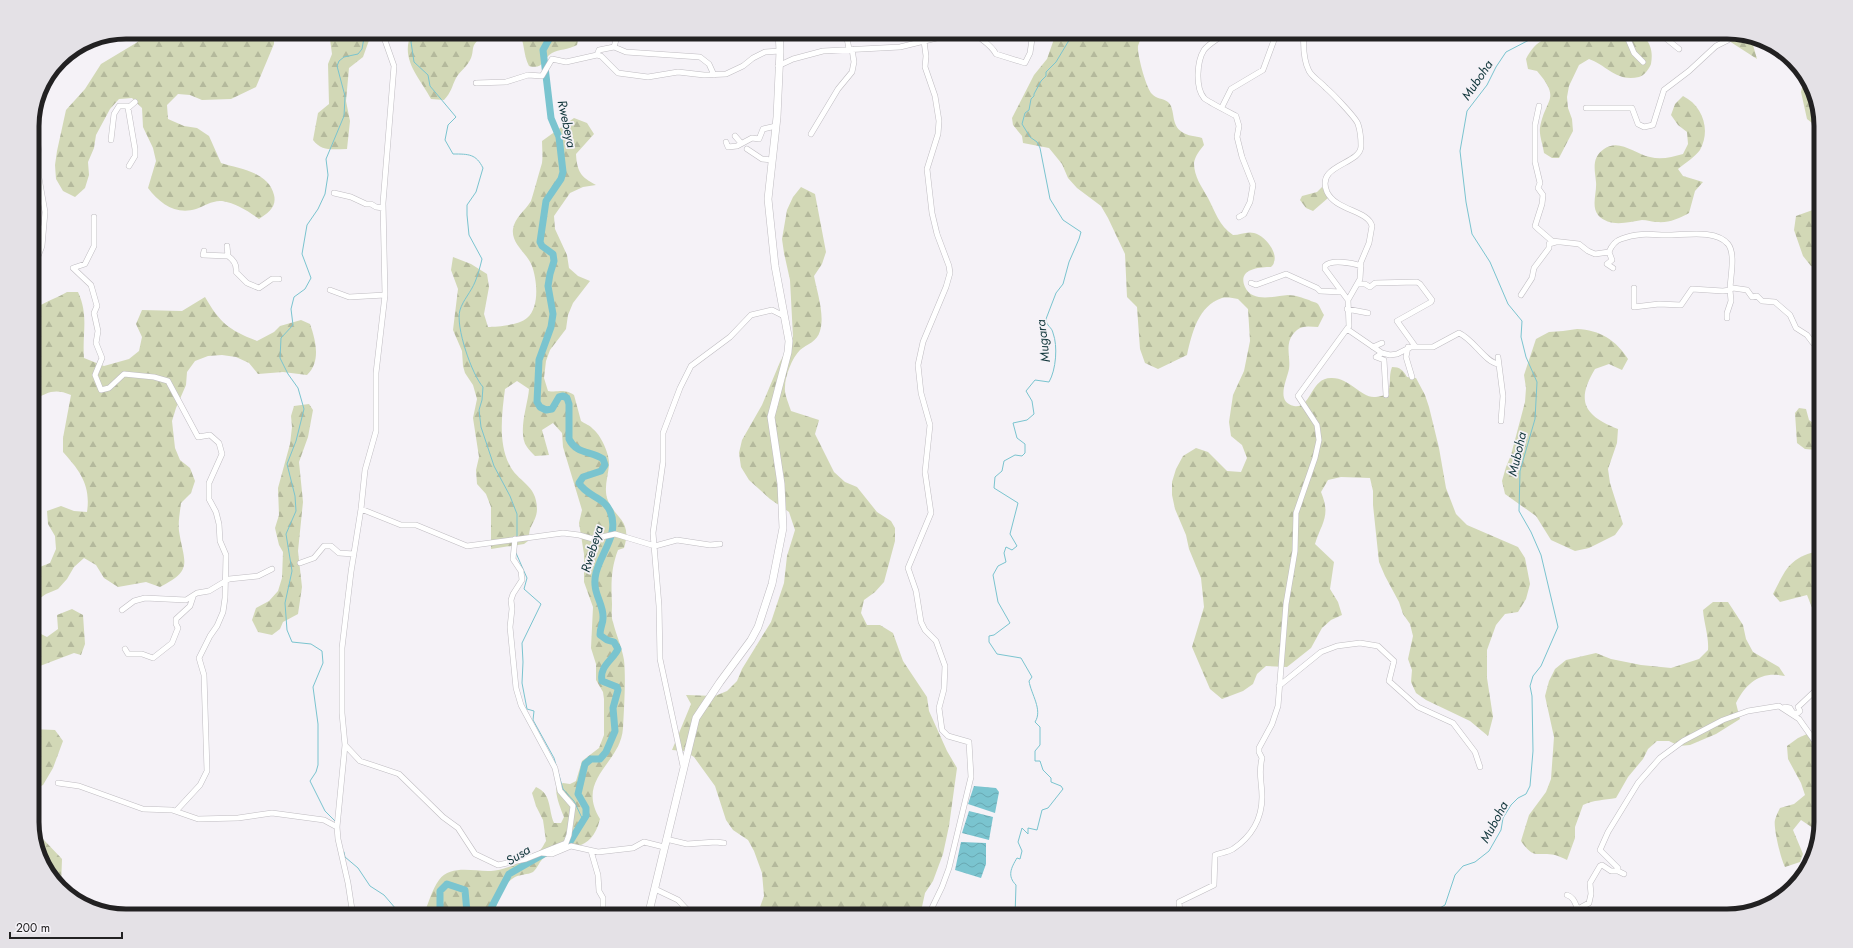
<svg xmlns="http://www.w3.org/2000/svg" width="1853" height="948" font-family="Jost,sans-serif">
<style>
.forest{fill:url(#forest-firs)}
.water{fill:url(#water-waves)}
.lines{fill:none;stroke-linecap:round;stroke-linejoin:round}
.stream{stroke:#7ac4cf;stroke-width:1}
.river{stroke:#7ac4cf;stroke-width:7}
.minor-casing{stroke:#bfbcc1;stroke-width:6}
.major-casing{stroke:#bfbcc1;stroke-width:8}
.minor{stroke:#fff;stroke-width:5}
.major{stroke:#fff;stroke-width:7}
.labels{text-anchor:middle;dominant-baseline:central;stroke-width:3.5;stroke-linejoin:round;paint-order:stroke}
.water-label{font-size:13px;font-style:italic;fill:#11363b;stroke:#f5f2f7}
.rim{fill:none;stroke:#222122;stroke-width:5}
</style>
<defs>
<pattern id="forest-firs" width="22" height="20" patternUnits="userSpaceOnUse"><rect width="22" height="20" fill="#d2d8b6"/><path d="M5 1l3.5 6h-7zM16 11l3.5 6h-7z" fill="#b4b99c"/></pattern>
<pattern id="water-waves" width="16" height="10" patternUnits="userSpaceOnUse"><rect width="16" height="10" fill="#7ac4cf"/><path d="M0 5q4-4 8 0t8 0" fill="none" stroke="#69a8b1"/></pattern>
</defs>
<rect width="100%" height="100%" fill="#f5f2f7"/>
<path class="forest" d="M150 32H274V44L256 87 231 99 202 100 190 95 178 94 167 105 168 119 184 126 197 128 209 136 221 163C240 169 269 172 274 195 277 207 268 213 259 219 248 211 236 203 222 201 213 200 204 206 196 209 176 215 160 204 148 188L156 161 153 148 143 127 142 108 132 98 119 99 110 109 96 135 94 148 88 162 89 175 85 188 75 197 63 191 56 179 55 165 57 151 66 110 85 89 101 64 136 43Z
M329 32H372L363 57 349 68 346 101 350 121 347 149C333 149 322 152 313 140L318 113 329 104 328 64 332 54Z
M412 32H493C488 36 480 37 477 41 471 47 474 51 471 58 468 66 460 71 456 78 452 86 451 93 444 100L431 99C419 76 399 59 412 32Z
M519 32H575L579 36 577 45C568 50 559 49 552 53 542 59 544 70 529 66 523 55 525 43 519 32Z
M1061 32H1145C1142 36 1139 42 1138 46 1137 54 1146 88 1152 94 1156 99 1163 98 1168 102 1176 109 1170 125 1182 132 1187 136 1196 136 1202 138L1204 145C1200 150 1195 156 1194 163 1194 177 1202 187 1208 198 1215 211 1219 226 1233 235 1240 235 1247 231 1254 233 1264 235 1278 252 1274 262 1274 264 1272 266 1271 267 1259 267 1237 269 1245 287 1252 303 1275 296 1288 295 1295 295 1303 298 1309 300 1312 302 1316 302 1318 304 1320 307 1322 312 1324 315L1318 327C1311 327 1303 325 1297 330 1283 342 1291 355 1289 369 1287 380 1275 402 1294 406 1312 409 1310 377 1332 378 1350 378 1361 398 1375 397 1379 397 1384 395 1387 394 1392 386 1388 377 1392 367 1400 367 1403 370 1407 377L1416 378 1425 395 1429 407 1439 448 1446 488 1456 514 1467 525 1518 547 1525 558 1530 584 1526 599 1518 612 1505 614 1496 625 1487 650V678L1493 717 1488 736 1470 721 1426 700 1416 693 1411 682 1412 670 1408 659 1413 636 1410 624 1403 614 1399 602 1385 576 1379 562 1373 505V491L1370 478 1341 477 1328 480 1321 492C1331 516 1322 522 1315 544L1334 562 1330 589 1338 602 1342 615 1331 620 1322 628 1311 648 1287 667 1266 666 1257 674 1253 684 1243 691 1222 699 1210 689 1192 647 1204 607 1201 578 1189 549 1186 535 1175 509 1172 495V482L1176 469 1183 456 1196 448 1208 452 1227 471 1241 472 1247 458 1242 445 1231 436 1229 422 1233 395 1244 371 1250 341 1248 309 1238 299C1233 298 1227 297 1222 298 1198 306 1192 333 1187 355L1158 369 1145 363 1140 349 1137 307 1127 297 1125 254 1108 218 1101 206 1077 188 1068 178 1062 164 1049 148 1023 143 1022 136 1013 125 1012 118 1034 75 1047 59 1054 39Z
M1595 32H1644V36C1651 45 1653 52 1651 64 1649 69 1644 76 1639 77 1616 82 1608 66 1589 59L1579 65 1569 86 1567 97 1568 108 1572 119 1573 131 1559 158H1552L1544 153C1543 145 1539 135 1540 128 1545 98 1562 100 1537 71L1528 69 1526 59C1546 20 1568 51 1595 32Z
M1698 32H1727L1751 38 1757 59 1726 39 1703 35Z
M1773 46 1805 74 1821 120V130L1807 119 1801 92 1804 79C1801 76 1798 72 1795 69 1785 60 1778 64 1773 46Z
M1683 96C1703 106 1711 130 1700 150 1695 157 1685 163 1678 169L1683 176 1703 182 1695 191 1689 213C1678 219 1669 223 1657 222 1652 222 1647 220 1642 220 1628 222 1610 228 1598 215 1591 206 1597 193 1596 182 1595 170 1591 158 1604 149 1619 138 1635 154 1650 157 1661 160 1672 157 1683 154L1688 144 1687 132 1678 125 1671 115 1675 104Z
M574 118 587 123 594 134 576 154C577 172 581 177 596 185L583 187 570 193 554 216 555 229 567 255 569 268 578 276 590 281 573 303 568 315 566 329 550 350 546 361 544 378 548 391C559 393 563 388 574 395L581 421C585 424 590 425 593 429 601 435 610 455 609 465 608 477 604 486 607 498 614 519 633 519 624 548L618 550C611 568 611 584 612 604 612 610 611 617 613 622 616 635 622 647 624 660 626 679 624 709 623 728 621 764 575 778 600 819 591 855 569 842 544 858 539 861 538 868 533 872 527 875 521 874 515 877 502 884 497 902 494 916H423C428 905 432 889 439 880 451 864 475 872 491 871 504 871 530 859 539 851 542 849 544 844 546 841L543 820 536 806 532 793 536 787C552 794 548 809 554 823H561L564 817C561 810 554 793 557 786L563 783 570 784 576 781 582 761 599 748 604 735V699L603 692 596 680V664L591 648 593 607 584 582V554L579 523 582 510 563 447 562 433 553 423 542 430 549 455 535 456C532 453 529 450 527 447 517 433 528 404 529 389L517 381 505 389C502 412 498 442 509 464 517 482 537 484 537 509 537 517 533 522 530 529 529 533 529 537 528 541L524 544 491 549V507L486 494 477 484 476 470 479 457 473 418 477 399 473 385 465 373 463 366 462 351 453 330 458 289 451 270 453 257 471 264 487 274 489 287 484 314 488 327C498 327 519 325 527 318 540 307 537 280 532 266 527 253 511 244 513 229 515 217 525 211 531 201 532 199 541 166 542 163 543 156 542 148 542 141Z
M801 187 815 194 826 252 822 264 814 276C817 292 825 315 820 331 817 342 807 344 800 350 792 358 785 376 785 387 784 394 789 404 791 411L819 420 815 434 834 472 845 482 857 487 877 512 891 521 895 528V541L884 582 875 592 864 600 861 613 867 625H880L893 633 903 661 927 697 929 711 947 751 957 768 949 826 943 854 933 881 925 893 920 916H761L760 907 764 896 762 873 754 851 748 840 733 830 726 820 715 786 694 757 684 751 672 750 691 704 686 695 715 696 727 691 737 681 742 669 771 622 784 583 787 556 795 530 789 512 770 499 749 480 741 467 739 453 742 440 762 405 780 362 793 337 790 280 784 253 782 239 787 210 793 197Z
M1322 187 1328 198 1313 211 1306 208 1300 200 1302 196 1317 192Z
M1821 207V269L1811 266 1803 256 1794 230 1796 216Z
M67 292H78C89 316 82 333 84 358L104 366 129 359 139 351 142 337 136 324 142 310 182 311 205 297C220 323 229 330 257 341L274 332 280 326 301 320 310 324C316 341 321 362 307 375L283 372 258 374 249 363 236 357 222 355 208 356 195 361 187 372 186 385 176 408 172 421 175 448 180 460 190 468 195 481 191 493 181 503C180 512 178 522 179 531 184 563 194 570 160 587L146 582 118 587 104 578 96 565 84 558 74 567 67 579 58 589 46 594 33 603 32 612V570L50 563 56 549 55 536 48 524 47 511 61 506 74 511 87 512C91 485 80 471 63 452V438L71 395C55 388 48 392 33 400L34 414 40 430 36 445H32V311C43 302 55 299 67 292Z
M1577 329C1600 330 1616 340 1628 359L1622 370 1609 364 1595 369C1575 402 1585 416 1618 429L1617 443 1608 469 1610 483 1623 524 1615 535 1589 548 1575 551 1551 540 1536 516 1505 494 1502 481 1506 467 1511 455 1525 402 1526 388 1524 375 1536 339 1549 332 1563 331Z
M309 404 313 410 308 437 299 462 303 502 298 551 302 587 298 614 283 622 280 629 272 635 258 632 252 620 256 608 269 601 278 591 282 578 283 552 279 545 275 528 279 515 278 488 290 444 292 427 291 416 294 406Z
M1799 408 1806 409 1809 420 1819 427H1821V446L1816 450 1805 449 1797 443 1795 413Z
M1820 457H1821V482L1818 481 1812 470Z
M1821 511V535L1816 530 1815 517Z
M1821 550V630L1807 595 1780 602 1773 594C1787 567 1789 558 1821 550Z
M1713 602H1728L1743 625 1746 639 1753 652 1779 667 1785 676C1761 671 1747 682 1736 703L1740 719 1716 734 1690 745 1679 746 1669 741H1657L1648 749 1643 759 1628 777 1616 798C1604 800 1594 800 1583 805L1575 827V838L1567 860C1563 858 1559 856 1555 855 1536 851 1535 861 1521 841L1529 815 1546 792 1551 779 1554 737 1545 696 1549 681 1555 669 1566 660 1596 653 1611 659 1641 665 1671 668 1699 659 1708 650C1709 636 1704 624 1703 610Z
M72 609 83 615 85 644 81 655 74 653 32 669V620L35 631 47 637 58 629 57 615Z
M32 729 55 730 63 741 53 768 43 785 33 790Z
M1814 731 1821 733V822L1816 841 1813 828 1801 820 1793 830 1803 854 1800 862 1785 867C1781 860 1773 827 1775 820 1776 816 1778 812 1780 808L1794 804 1805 795 1801 783 1788 759 1787 746 1798 738Z
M34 833 43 839 62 859 61 886 48 874Z"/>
<path class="water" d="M974 786 996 788 999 792 995 813 968 804Z
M969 811 993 817 989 840 962 833Z
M961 842 986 843V864L981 878 955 870Z"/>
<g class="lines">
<path class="stream" d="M415 32 411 42 414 62 428 75 430 86 456 117 448 125 445 140 453 154C469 154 476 154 483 168L476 192 467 205V215L469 235 482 259C480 267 478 275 475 282 471 292 463 300 460 310 455 326 472 375 483 387L482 400 479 410 481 427 494 466 510 496 517 514V536
M516 553 527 578 524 589 541 604 522 643 523 662 522 683 527 709 534 711 533 720 554 758 563 789 574 801 583 820
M335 821 325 811 310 781 316 772 318 765V724L313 687 323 663 322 651 311 644 292 642 287 630 285 603 292 571 286 534 296 511 295 496 287 464 296 441 304 409 298 388 288 374 280 358 281 338 293 325 291 309 294 297 305 289 311 278 302 254 307 225 318 209 325 194 328 175 326 159 344 116 345 96 337 66 339 61 344 57 358 54 362 49 365 32
M344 852 345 857 358 868 370 886 384 895 402 916
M1015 916 1016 885C1007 876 1011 868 1017 858L1020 859 1022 851 1018 842 1022 828 1028 834V828L1037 830 1042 810 1048 808 1063 789 1061 786 1051 782V778L1043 770 1040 761H1035V751L1040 745V727L1035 722C1043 710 1031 694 1029 681L1032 677 1021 658 997 654 989 642V636L994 635 1010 623 998 602 993 575 998 566 1006 562 1004 553 1006 547 1012 550 1017 546 1010 534 1018 503 994 488 995 477 1002 471 1004 461 1015 455 1022 456 1025 453V444L1017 438 1013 423 1027 420 1034 414 1032 401 1026 391 1035 380 1049 382C1056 370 1058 346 1053 333 1052 327 1046 326 1046 319L1056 293 1063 284 1069 262 1079 239 1081 232 1063 220 1050 199 1040 148 1037 142 1030 137 1022 124 1025 113 1029 110 1031 99 1034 96V94L1041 81 1046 76V72L1056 62 1074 32
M1426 916 1445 905 1455 875 1463 866 1475 862 1489 851 1501 830 1503 818 1511 805 1518 798 1526 794 1530 786 1533 751 1532 696 1530 686 1533 676 1541 666 1558 627 1541 555 1531 532 1519 511 1520 471 1535 419 1537 382 1526 357 1521 337 1522 321 1508 304 1490 262 1472 234 1466 202 1460 151 1467 111 1487 85 1496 67 1506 52 1531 39 1537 32"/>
<path class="river" d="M553 32 543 50 551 118 559 137 563 172 561 179 546 201 540 242 542 246 553 254 554 261 550 274 548 286 553 314 551 327 539 360 537 402 540 407 546 410 552 409 559 397 563 396 567 398 569 404V439C576 454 591 451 603 459L605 465 601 471 583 477 579 483C586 496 604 497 610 511 620 534 601 552 596 573 591 593 604 603 603 618 603 624 600 627 600 635L607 640 614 642 618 649C613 660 599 666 602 681L617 687 618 690 613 708 615 731 606 752 600 759H591L585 764 578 794 586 808V816L568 845 561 849
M434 916 440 910V891L447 884 465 890 467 913 488 914 509 874 549 851"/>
<defs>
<path id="minor" d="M916 32 917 42
M973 32C981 40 991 44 996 54L1025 63 1030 53 1033 32
M1225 32C1220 39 1210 42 1204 50 1197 61 1195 87 1204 98 1208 102 1229 112 1236 116L1239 126 1237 137 1242 157 1253 185 1250 202 1244 214 1239 217
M1625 32 1634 53 1643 62
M1658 32 1679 49
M846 33 849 49
M924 41 926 56 925 67 935 96 939 121 938 134 927 169 932 213 937 234 949 266 950 273 946 287 923 342 918 365 921 393 930 425 925 472 931 513 908 568 916 591 921 622 925 630 936 641 945 666 944 689 939 708 942 730 948 736 969 742 971 777 949 868 942 887 928 916
M614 47 626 52 700 57 709 64 714 75
M597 55 599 50 614 47 616 40 623 32
M778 66 793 59 823 51 900 47 961 32
M476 83 506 82 528 75 542 76 552 59 566 62 597 55 601 56 618 73 648 77 678 72 704 75 726 74 743 66 753 58 765 52 780 51
M1539 106 1535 125V162L1540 183 1538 188 1543 195 1542 204 1535 226 1537 228 1552 241 1579 244 1588 251 1595 254 1609 252
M1222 107 1231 89 1263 70 1277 32
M1586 108H1632L1638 124 1644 127 1653 125 1664 90 1689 71 1716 46 1728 40
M811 134 838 89 852 72 854 62 852 49
M735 136 741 143
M111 140 114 114 119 106H128
M726 142 728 147 737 146 752 138 759 139 763 129 776 126
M747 149 762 159 772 160
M129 166 135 156V149L128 108 135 102
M334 193 351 197 366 204H371L376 207 383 208
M94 217V246L85 264 73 268 91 285 97 306 94 313 98 331 96 343 102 358 95 375 101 390 109 388 124 374 154 377 168 381 198 437 210 435 219 443 222 454 209 483V499L216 512 219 524 220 541 226 555 225 598 223 612 217 626 210 636 199 658 204 675 207 771 200 785 176 811
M32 229 43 228
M227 246 228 256C234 260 237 265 236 272L247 283 259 288 272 279H279
M204 251 203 255 228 256
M1613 268 1607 264 1612 260 1609 252C1611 247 1615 241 1621 239 1636 233 1648 234 1663 235 1681 236 1715 228 1728 244 1736 254 1730 278 1730 290L1733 288 1747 290 1752 297 1757 296 1762 301 1775 302 1790 315 1796 328 1807 335 1813 343 1821 345
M32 272 42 246 45 212 39 178V153L34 113
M1251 283 1256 285 1286 274 1317 288 1320 291 1341 292
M1358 284H1365L1370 287 1375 283 1417 282 1420 284 1432 300 1431 302 1397 321 1415 346
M1634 288V307L1659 304 1681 305 1692 289 1723 291 1730 290 1731 301 1727 313V318
M330 290 349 297 385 295
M1521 295 1532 278 1534 268 1549 248V244L1556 242
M1348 300 1325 269V266C1331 259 1353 263 1361 266
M1347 309 1368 313
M1347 329 1382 353 1390 355 1397 354 1411 347H1433L1459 333C1473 339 1485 362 1498 364
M1373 347 1382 343
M1408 347 1406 357 1412 377
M1382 353 1376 357 1384 360 1386 395
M1498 357 1503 396 1501 421
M361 509 401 525H416L467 546 563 533 579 535 593 539 615 534 655 546 677 540 710 545 720 544
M300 563 314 558 324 546H331L339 553 354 554
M122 610 134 601 145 598 186 600 197 593 209 591 229 579 258 576 272 569
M125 649 128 654H142L153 658 172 643 178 628 176 624V619L190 606 193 597
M1279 686 1321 652 1337 646 1360 643 1378 646 1394 661 1389 681 1418 707 1453 723 1475 752 1480 767
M1784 709 1785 707 1790 708 1793 713H1798L1800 711 1798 707 1815 691 1821 695
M345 745 360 761 399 774 443 817 458 828 475 854 498 865 526 859 566 843 569 835 573 806 560 791 555 768 521 705 516 688 510 627 512 609 511 600 513 594 522 580 521 571 513 559 515 539
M683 766 660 659 659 606 653 533 663 462V433L680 388 691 366 730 337 751 315 772 310 784 316
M58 783 79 786 143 809 172 810 198 819 238 818 272 813 324 820 337 827
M666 839 687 844 716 842 724 843
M591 851 598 875 599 891 603 898V916
M542 853 552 854 571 846 598 852 633 848 644 842 664 847
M1624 874 1618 871V868L1600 850 1608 832 1638 783 1660 758 1683 741 1723 720 1748 711 1779 706 1799 719 1821 750
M655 889 678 900 693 916
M1567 895C1577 898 1575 910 1583 916
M1578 909 1589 903 1591 894 1590 883 1600 866 1602 865 1611 871H1618
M353 916 348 883 338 839 337 827 345 745 342 713V648L351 572 361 509 365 470 376 431V373L385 295 383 203 394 66 382 32
M498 916 508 911 514 916
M1177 916 1180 913 1179 902 1214 885 1215 855C1221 853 1228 852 1233 849 1251 837 1262 819 1262 797 1262 781 1258 774 1262 758L1259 752V748L1272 724 1278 706 1286 604 1295 551 1296 513 1315 458 1319 440 1317 425 1298 396 1349 326 1348 300 1360 279 1361 262 1369 243 1372 226C1368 210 1336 211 1327 192 1315 164 1361 165 1361 146 1361 140 1360 130 1358 124 1356 118 1332 93 1326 88 1321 82 1313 78 1309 71 1303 59 1303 45 1304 32"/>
<path id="major" d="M648 916 696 718 720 682 751 640 758 627 772 584 783 528 781 484 771 417 788 352 789 341 775 266 768 199 777 117 780 51 779 32"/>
</defs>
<use href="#minor" class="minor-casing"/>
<use href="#major" class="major-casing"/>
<use href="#minor" class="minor"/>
<use href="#major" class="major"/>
</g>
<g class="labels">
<g class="water-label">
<text transform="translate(1477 80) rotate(-56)">Muboha</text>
<text transform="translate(567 124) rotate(78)">Rwebeya</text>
<text transform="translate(1043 341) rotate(-97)">Mugara</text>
<text transform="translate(1517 454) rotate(-77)">Muboha</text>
<text transform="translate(592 549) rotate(-73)">Rwebeya</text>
<text transform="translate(1494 822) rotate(-62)">Muboha</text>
<text transform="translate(518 855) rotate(-32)">Susa</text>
</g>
</g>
<path d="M0 0H1853V948H0ZM126 39H1727A87 87 0 0 1 1814 126V822A87 87 0 0 1 1727 909H126A87 87 0 0 1 39 822V126A87 87 0 0 1 126 39Z" fill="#e4e1e6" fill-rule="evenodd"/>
<path class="rim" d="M126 39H1727A87 87 0 0 1 1814 126V822A87 87 0 0 1 1727 909H126A87 87 0 0 1 39 822V126A87 87 0 0 1 126 39Z"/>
<path d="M10 932v6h112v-6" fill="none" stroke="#222122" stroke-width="2"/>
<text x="16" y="932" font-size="12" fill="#222122" stroke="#f5f2f7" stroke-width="3" paint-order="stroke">200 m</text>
</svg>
